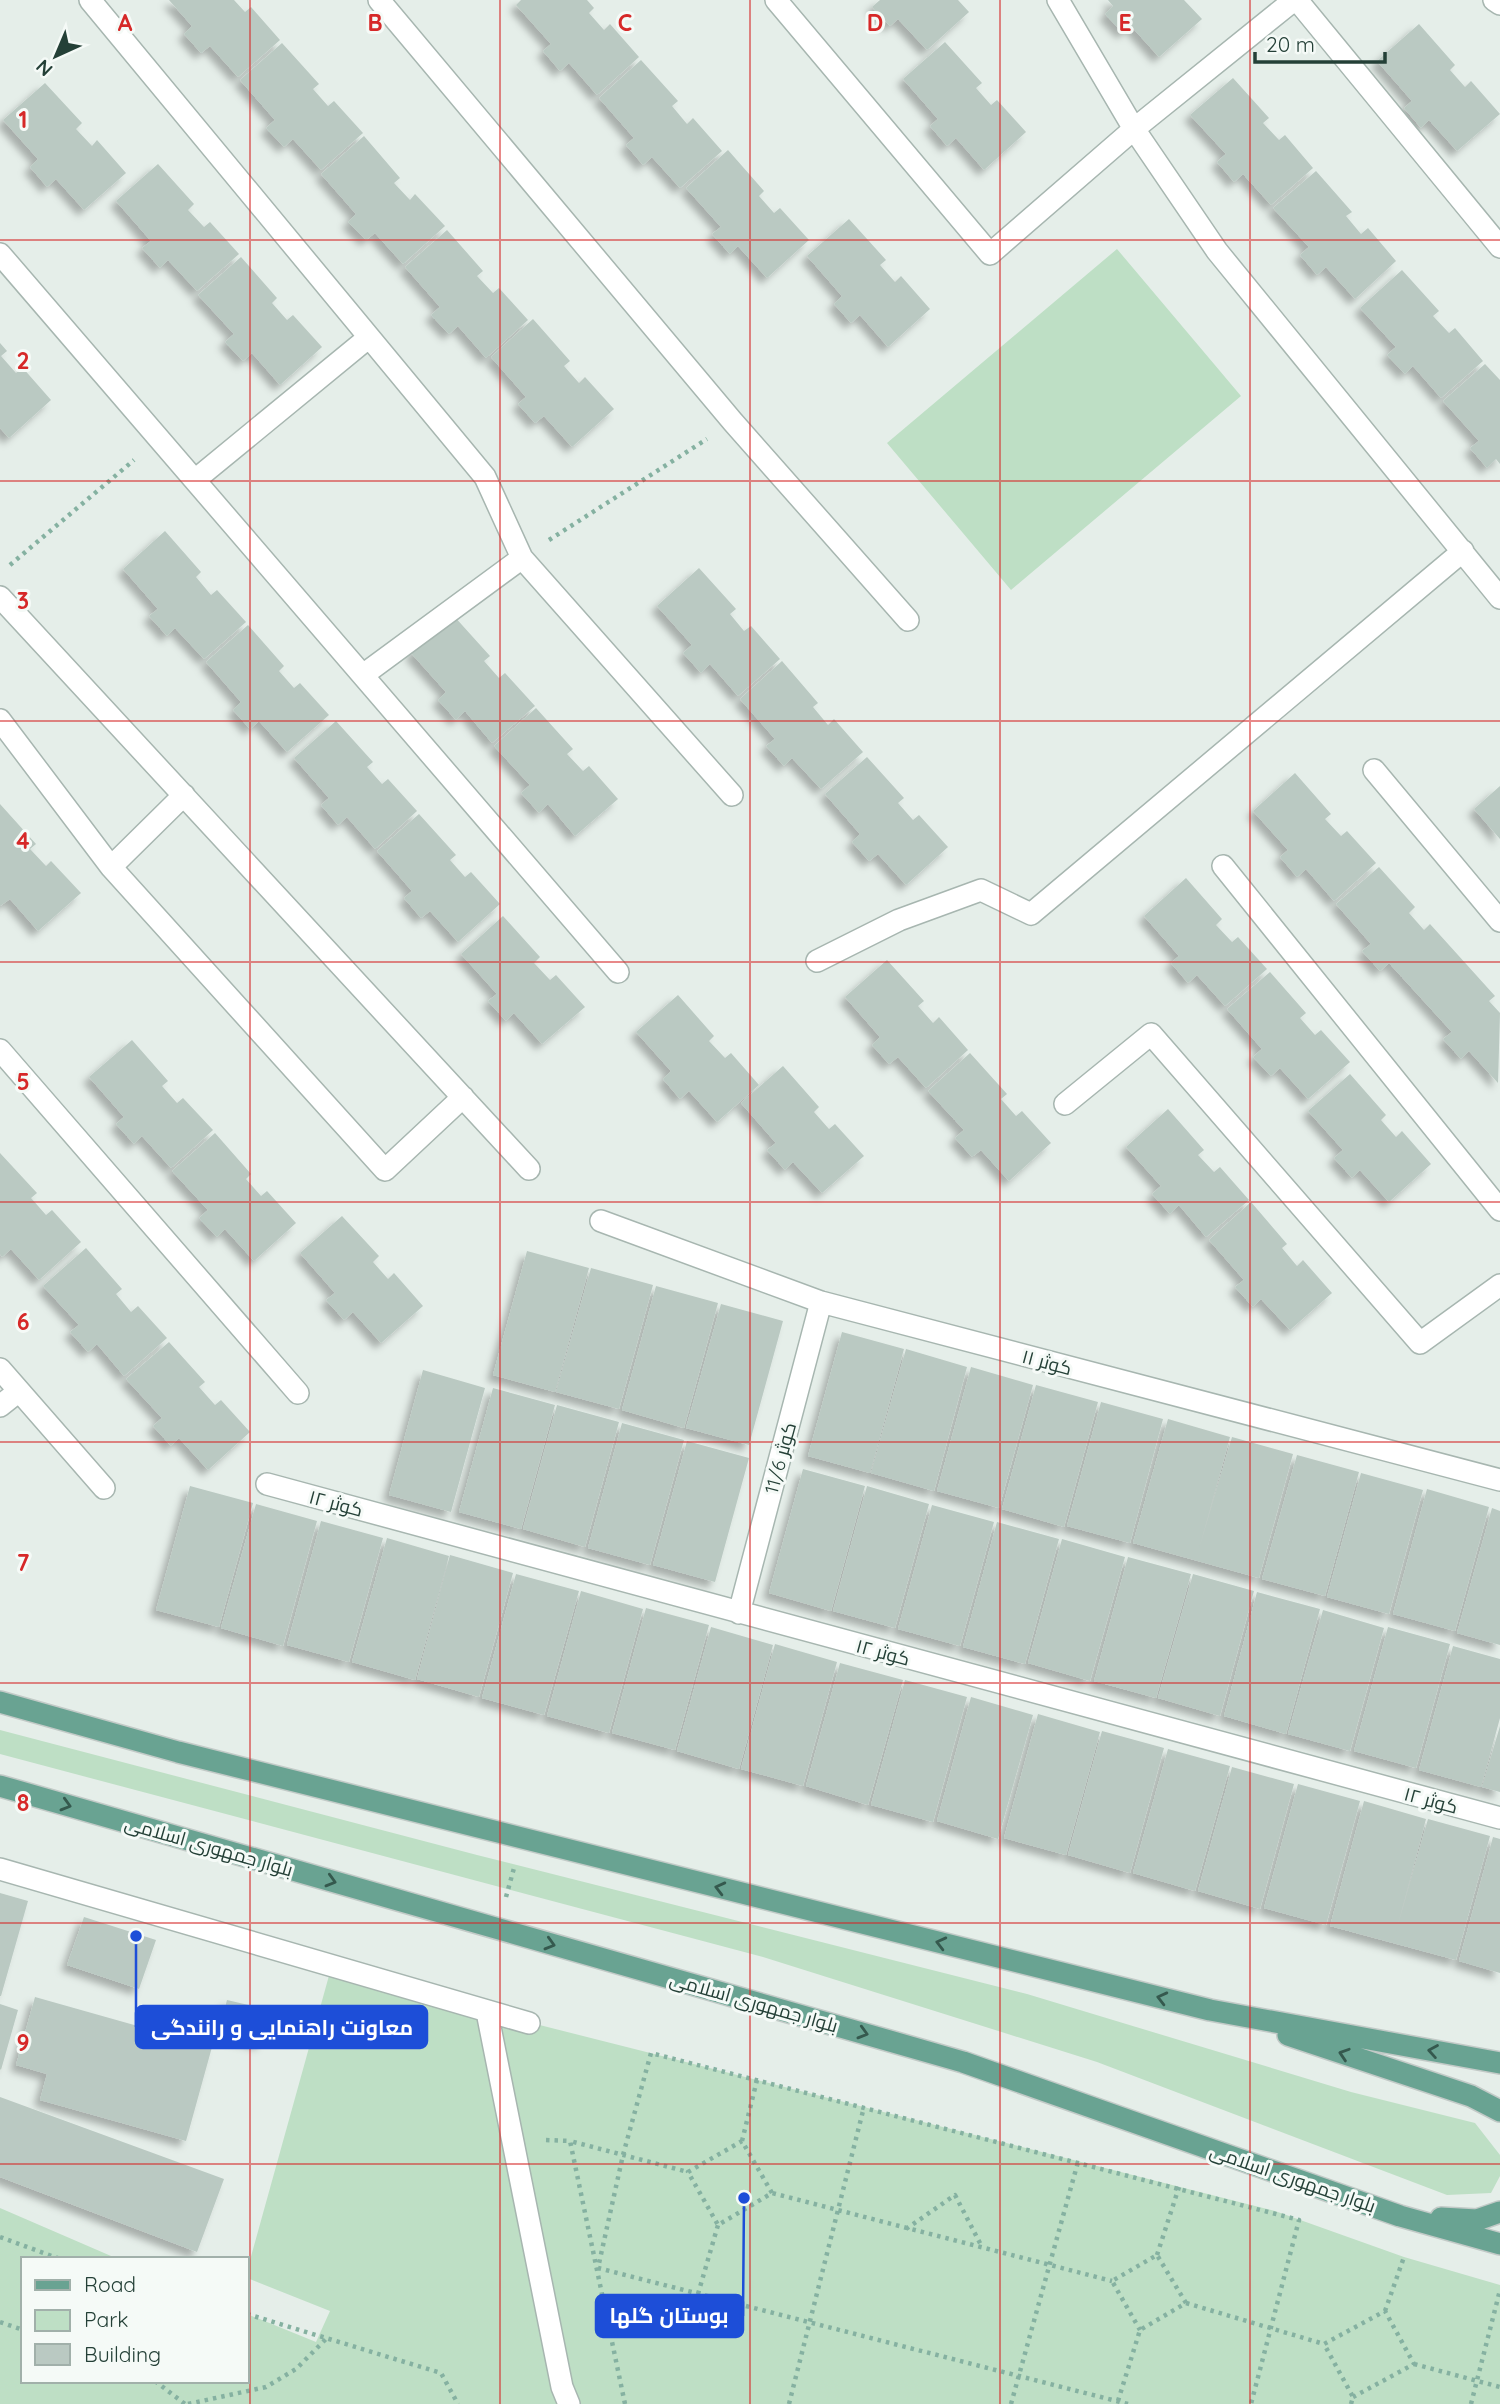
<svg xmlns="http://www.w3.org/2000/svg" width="1500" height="2404" font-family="Quicksand,Cairo,sans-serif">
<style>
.green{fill:#bedfc5}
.building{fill:#bac9c2;filter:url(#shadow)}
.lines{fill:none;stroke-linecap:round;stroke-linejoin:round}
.lane-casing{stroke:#a7b6b0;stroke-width:24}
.street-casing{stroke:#a7b6b0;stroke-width:24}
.primary-casing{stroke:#c2cac7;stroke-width:24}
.path{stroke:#85b1a1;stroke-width:4.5;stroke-dasharray:3.5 5;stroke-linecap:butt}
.lane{stroke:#fff;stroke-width:21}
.street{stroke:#fff;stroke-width:21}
.primary{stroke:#69a392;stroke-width:21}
.oneway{stroke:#35594e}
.grid{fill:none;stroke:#d62828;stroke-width:2;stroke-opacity:0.55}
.labels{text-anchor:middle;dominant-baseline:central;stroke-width:6;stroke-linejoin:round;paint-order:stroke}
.street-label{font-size:19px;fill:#244037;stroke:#f5faf7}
.grid-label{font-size:23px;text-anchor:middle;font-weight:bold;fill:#d62828;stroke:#f5faf7;stroke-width:6;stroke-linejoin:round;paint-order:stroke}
.leader{fill:none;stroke:#1d4ed8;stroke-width:2.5}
.callout-dot{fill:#1d4ed8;stroke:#f5faf7;stroke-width:2.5}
.callout{fill:#1d4ed8;stroke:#1d4ed8;stroke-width:2.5}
.callout-label{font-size:21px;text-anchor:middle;font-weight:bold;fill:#fff}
</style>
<defs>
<filter id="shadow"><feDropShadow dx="-6" dy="6" stdDeviation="3.5" flood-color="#0004"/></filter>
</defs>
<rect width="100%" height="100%" fill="#e5eee9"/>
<path class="green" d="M1117 249 1241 396 1011 590 887 443Z
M0 1730 477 1855 1027 1994 1351 2092 1475 2123 1500 2155V2176L1491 2193 1447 2195 1097 2062 763 1957 0 1754Z
M330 1972 1275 2211 1404 2257 1500 2285V2404H0V2208L118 2259H23V2381H247V2314L316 2342 330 2311 247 2278V2271Z"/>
<path class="building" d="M169 0H234L245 12 251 7 280 40 238 77 210 46 201 53 184 34 192 26Z
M521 0H587L594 8 589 13 604 30 610 24 639 57 597 95 569 63 560 71 543 51 551 44 516 5Z
M880 0H958L969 12 927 50 898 19 890 26 872 7Z
M1108 0H1184L1202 19 1159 57 1131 26 1123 33 1105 14 1113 6Z
M1419 24 1455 65 1450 70 1465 87 1471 81 1500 114 1457 151 1429 120 1421 128 1404 108 1412 101 1377 61Z
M945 42 982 83 976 88 991 105 997 100 1026 132 984 170 956 138 947 146 930 126 938 119 903 79Z
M282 43 319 84 313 89 328 106 334 101 363 133 321 170 293 139 284 147 266 128 275 120 240 80Z
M641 60 678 101 672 106 687 124 693 118 722 151 680 188 652 157 643 165 626 145 634 138 599 98Z
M1233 78 1269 118 1263 123 1279 140 1285 135 1313 168 1271 205 1243 174 1234 182 1217 162 1226 154 1190 115Z
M45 83 82 123 76 129 92 146 97 140 126 173 84 210 56 179 47 187 30 167 38 159 3 120Z
M364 136 400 178 394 183 410 200 415 194 445 226 403 264 375 233 366 240 348 222 356 214 321 174Z
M728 150 764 191 759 196 774 213 780 208 809 240 767 278 738 246 730 254 712 234 721 227 686 188Z
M158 164 194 204 188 210 204 227 210 222 239 254 197 291 168 260 160 268 142 248 151 241 116 201Z
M1316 171 1352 212 1346 216 1361 234 1368 228 1396 261 1355 299 1326 267 1317 275 1300 255 1309 247 1273 208Z
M849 219 886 260 880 265 895 282 901 276 930 309 888 347 860 315 851 323 834 304 842 296 807 256Z
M447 230 483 271 477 276 493 293 499 288 528 320 486 358 458 326 449 334 431 315 440 307 405 267Z
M241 257 277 298 272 303 287 320 293 315 322 347 280 385 252 353 243 361 225 342 234 334 198 295Z
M1402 270 1439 311 1433 316 1449 333 1455 328 1483 361 1441 398 1413 366 1405 374 1387 355 1396 347 1360 308Z
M533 319 570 361 564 366 579 383 585 377 614 409 572 447 544 416 535 423 518 404 526 397 491 357Z
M0 343 7 351 1 356 16 373 22 367 51 400 9 438 0 428Z
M1485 364 1500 380V464L1496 459 1487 468 1470 448 1479 441 1443 401Z
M165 531 201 572 196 577 211 595 217 590 246 622 204 659 175 628 167 636 149 616 158 609 123 569Z
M699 568 736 609 730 614 744 631 751 626 780 659 738 696 710 664 701 673 683 653 692 645 657 606Z
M453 615 490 656 484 661 499 678 505 673 535 706 492 743 465 711 456 720 438 700 446 692 411 653Z
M248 625 284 666 279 671 294 688 300 683 329 715 287 752 259 721 250 729 233 710 241 702 206 662Z
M782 661 818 703 813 707 828 725 834 719 863 752 821 789 792 758 784 766 766 746 775 739 740 699Z
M536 708 573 749 567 754 583 771 589 766 618 799 575 836 548 804 539 813 521 793 530 785 494 746Z
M336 721 373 762 367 767 382 784 388 779 417 811 375 849 347 817 338 825 321 805 329 798 294 758Z
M867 757 904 798 898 803 913 820 919 815 948 847 906 885 878 854 869 861 852 842 860 834 825 794Z
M1295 773 1331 814 1325 819 1341 836 1347 831 1376 863 1334 901 1306 869 1297 877 1280 857 1288 850 1253 811Z
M1500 786V839L1474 809Z
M0 804 36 844 30 849 46 866 51 861 81 893 38 931 10 899 0 906Z
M419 814 456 855 450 860 465 877 471 872 500 904 458 942 430 911 421 918 404 898 412 891 377 851Z
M1379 867 1415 907 1409 913 1424 930 1430 924 1495 996 1489 1001 1500 1013 1498 1083 1469 1051 1461 1059 1443 1039 1452 1032 1389 963 1380 971 1362 951 1371 944 1336 904Z
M1186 878 1222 919 1216 925 1232 942 1238 937 1267 969 1225 1006 1197 975 1188 983 1171 963 1179 956 1144 916Z
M503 916 540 957 534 963 550 980 556 975 585 1007 542 1044 514 1013 506 1021 488 1001 497 994 461 954Z
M887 960 924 1001 918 1006 933 1023 939 1017 968 1050 926 1088 898 1057 889 1064 872 1045 880 1037 845 997Z
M1270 972 1306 1013 1300 1018 1315 1035 1321 1030 1350 1062 1308 1099 1280 1068 1271 1076 1253 1057 1262 1049 1227 1009Z
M678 995 714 1036 709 1041 725 1058 731 1053 759 1085 717 1122 689 1091 680 1099 663 1079 671 1071 636 1032Z
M132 1040 168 1081 162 1086 177 1103 183 1098 213 1130 171 1168 142 1136 134 1144 116 1124 124 1117 89 1077Z
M970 1053 1007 1094 1001 1099 1016 1116 1022 1111 1051 1143 1009 1181 981 1150 972 1157 955 1138 964 1130 928 1091Z
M783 1066 819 1107 814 1112 829 1129 835 1124 864 1156 822 1193 793 1162 785 1170 767 1150 776 1143 741 1103Z
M1350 1074 1386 1115 1381 1120 1396 1137 1402 1131 1431 1164 1389 1202 1360 1170 1352 1178 1334 1158 1343 1150 1308 1111Z
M1168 1109 1204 1150 1198 1155 1214 1172 1220 1167 1249 1200 1206 1237 1179 1205 1170 1214 1152 1194 1161 1186 1126 1147Z
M215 1133 251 1174 246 1179 261 1196 267 1191 296 1223 254 1261 225 1229 217 1237 199 1218 208 1210 172 1171Z
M0 1153 37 1193 31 1198 46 1215 52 1210 81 1242 39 1280 11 1249 2 1257 0 1254Z
M1251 1202 1287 1244 1282 1248 1297 1266 1303 1260 1332 1293 1290 1330 1261 1299 1253 1307 1235 1287 1244 1280 1209 1240Z
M342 1216 379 1256 373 1262 388 1279 394 1273 423 1306 381 1343 353 1312 344 1320 326 1300 335 1293 300 1253Z
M86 1248 122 1289 116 1294 131 1312 138 1306 167 1338 124 1376 97 1344 88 1352 70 1332 79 1325 43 1286Z
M527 1251 589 1268 555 1392 493 1375Z
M591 1268 653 1285 619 1409 556 1392Z
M656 1286 718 1303 684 1428 622 1410Z
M721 1304 783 1321 749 1445 686 1428Z
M842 1332 904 1349 870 1473 808 1456Z
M169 1342 205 1382 199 1387 215 1405 221 1400 250 1432 208 1470 179 1438 171 1446 153 1426 162 1418 126 1379Z
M906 1349 967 1367 934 1491 871 1473Z
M971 1367 1033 1385 999 1508 937 1491Z
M423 1370 485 1388 451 1512 389 1495Z
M1036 1385 1098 1402 1064 1527 1002 1509Z
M493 1388 555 1405 521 1529 459 1512Z
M1101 1402 1163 1419 1130 1543 1067 1526Z
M557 1405 619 1422 585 1547 523 1529Z
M1168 1419 1230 1437 1199 1549 1232 1437 1293 1454 1259 1578 1133 1543Z
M622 1423 684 1440 650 1565 588 1548Z
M687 1441 749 1458 715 1582 653 1565Z
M1297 1455 1359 1472 1325 1596 1262 1579Z
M803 1469 865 1486 831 1611 769 1593Z
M1361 1473 1423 1490 1389 1614 1327 1597Z
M190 1486 253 1503 219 1627 156 1610Z
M867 1486 929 1504 895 1628 833 1611Z
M1427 1489 1489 1507 1455 1631 1393 1614Z
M256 1504 317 1521 283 1646 221 1628Z
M932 1505 994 1522 960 1646 898 1629Z
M1492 1508 1500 1511V1645L1457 1633Z
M321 1521 383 1538 349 1662 287 1645Z
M997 1522 1059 1539 1025 1664 963 1647Z
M387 1538 449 1556 415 1680 352 1662Z
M1062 1539 1125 1557 1090 1681 1028 1663Z
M450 1555 513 1573 479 1697 417 1679Z
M1128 1557 1191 1574 1156 1698 1094 1681Z
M516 1574 579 1591 544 1715 482 1698Z
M1193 1574 1254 1591 1220 1716 1158 1698Z
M581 1591 643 1609 609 1733 547 1716Z
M1257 1592 1320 1609 1286 1734 1224 1716Z
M646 1608 709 1625 675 1750 612 1733Z
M1323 1610 1384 1628 1350 1751 1288 1734Z
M711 1627 773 1645 739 1769 677 1751Z
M1388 1627 1450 1644 1416 1768 1354 1751Z
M775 1644 837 1662 803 1786 741 1769Z
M1453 1646 1500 1659V1718L1481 1787 1419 1770Z
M840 1663 903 1680 868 1805 806 1786Z
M905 1680 967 1697 933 1822 871 1805Z
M971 1697 1033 1715 998 1839 937 1821Z
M1038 1714 1100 1732 1066 1855 1004 1838Z
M1500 1726V1792L1482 1787Z
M1102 1731 1164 1748 1130 1873 1068 1855Z
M1168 1749 1230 1766 1195 1891 1133 1873Z
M1232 1767 1294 1784 1260 1909 1198 1891Z
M1298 1784 1360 1801 1326 1925 1264 1908Z
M1364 1801 1426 1819 1396 1932 1428 1819 1490 1836 1456 1960 1330 1926Z
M1493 1837 1500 1839V1973L1459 1961Z
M0 1893 28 1901 1 1996H0Z
M84 1917 156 1940 139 1989 67 1965Z
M35 1997 212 2047 186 2141 40 2100 47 2074 16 2065Z
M227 2000 270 2010 262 2044 218 2033Z
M0 2004 18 2010 1 2070 0 2069Z
M0 2097 224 2179 197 2252 0 2177Z"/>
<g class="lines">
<defs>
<path id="lane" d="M0 1869 529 2023
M487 2012 562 2387 569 2404"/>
<path id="street" d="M90 0 485 477 522 558 363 675
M379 0 733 422 908 620
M776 0 990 254 1134 129 1294 0
M1058 0 1134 129 1217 251 1500 598
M1297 0 1500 247
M1494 0 1500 4
M0 254 618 972
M195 480 368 338
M522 558 732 795
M0 597 529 1169
M0 720 111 867 385 1170 463 1097
M1374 770 1500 921
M1223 866 1500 1210
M111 867 184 795
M817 961 899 920 981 890 1031 914 1463 551
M0 1050 298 1393
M1065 1104 1151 1034 1420 1343 1500 1285
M601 1221 821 1302 1500 1480
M0 1369 104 1488
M0 1406 19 1391
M267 1484 1500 1818
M739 1613 821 1302"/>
<path id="primary" d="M0 1702 178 1752 1210 2010 1500 2063
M0 1786 963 2062 1400 2216 1500 2244
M1288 2035 1471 2096 1500 2111
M1441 2218 1477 2220 1500 2212"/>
</defs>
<use href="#lane" class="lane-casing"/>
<use href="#street" class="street-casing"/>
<use href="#primary" class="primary-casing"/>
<path class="path" d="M549 540 707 439
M10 565 134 460
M506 1897 514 1868
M546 2140 570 2141
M742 2141 757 2080
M772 2193 742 2141 688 2172 718 2225 772 2193 1112 2281
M906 2229 955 2195 982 2247
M0 2237 60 2259
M1157 2255 1179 2187
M698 2294 718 2225
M1186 2303 1324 2344
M1385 2311 1404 2257
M247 2314 441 2373 458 2404
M0 2322 23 2330
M1414 2364 1500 2387
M155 2381 185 2404
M1118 2401 1140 2330 1186 2303 1157 2255 1112 2281 1140 2330
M188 2404 266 2387 296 2369 327 2338
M625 2404 570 2141 688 2172
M789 2404 864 2107
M1011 2404 1078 2162
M1128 2404 598 2268 623 2155 651 2053 1299 2220 1251 2404
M1351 2404 1353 2397 1324 2344 1385 2311 1414 2364 1353 2397
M1471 2404 1500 2290"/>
<use href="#lane" class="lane"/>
<use href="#street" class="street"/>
<use href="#primary" class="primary"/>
</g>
<defs><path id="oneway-chevron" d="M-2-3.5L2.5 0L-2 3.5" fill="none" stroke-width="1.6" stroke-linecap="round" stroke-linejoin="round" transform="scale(1.75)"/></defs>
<g class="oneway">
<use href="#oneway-chevron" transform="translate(66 1805) rotate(16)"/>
<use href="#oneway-chevron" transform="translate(331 1881) rotate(16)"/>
<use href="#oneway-chevron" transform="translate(720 1888) rotate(-166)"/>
<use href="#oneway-chevron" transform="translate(941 1943) rotate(-166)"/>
<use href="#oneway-chevron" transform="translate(550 1944) rotate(16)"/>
<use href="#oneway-chevron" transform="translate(1162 1998) rotate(-166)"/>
<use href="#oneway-chevron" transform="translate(863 2033) rotate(16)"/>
<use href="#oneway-chevron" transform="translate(1433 2051) rotate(-170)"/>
<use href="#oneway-chevron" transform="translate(1344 2054) rotate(-162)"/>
</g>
<path class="grid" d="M250 0V2404M500 0V2404M750 0V2404M1000 0V2404M1250 0V2404M0 240H1500M0 481H1500M0 721H1500M0 962H1500M0 1202H1500M0 1442H1500M0 1683H1500M0 1923H1500M0 2164H1500"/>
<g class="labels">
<g class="street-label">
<text transform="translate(1047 1362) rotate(15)">کوثر ۱۱</text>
<text transform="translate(780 1458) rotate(-75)">کوثر 11/6</text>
<text transform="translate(336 1503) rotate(15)">کوثر ۱۲</text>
<text transform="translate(883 1652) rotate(15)">کوثر ۱۲</text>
<text transform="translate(1431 1800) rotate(15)">کوثر ۱۲</text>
<text transform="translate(209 1846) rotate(16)">بلوار جمهوری اسلامی</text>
<text transform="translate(754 2002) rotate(16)">بلوار جمهوری اسلامی</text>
<text transform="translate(1293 2178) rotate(19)">بلوار جمهوری اسلامی</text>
</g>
</g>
<g class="grid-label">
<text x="125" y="31">A</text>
<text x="375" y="31">B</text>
<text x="625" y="31">C</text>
<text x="875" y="31">D</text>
<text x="1125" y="31">E</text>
<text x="23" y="128">1</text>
<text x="23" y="369">2</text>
<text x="23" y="609">3</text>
<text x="23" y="849">4</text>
<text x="23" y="1090">5</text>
<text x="23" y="1330">6</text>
<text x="23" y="1571">7</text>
<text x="23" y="1811">8</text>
<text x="23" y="2051">9</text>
</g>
<path class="leader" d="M136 1936L136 2027M744 2198L743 2316"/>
<g class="callout-dot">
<circle cx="136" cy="1936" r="7"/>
<circle cx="744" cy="2198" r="7"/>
</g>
<g class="callout">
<rect x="136" y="2006" width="291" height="42" rx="7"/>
<rect x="596" y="2295" width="147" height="42" rx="7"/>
</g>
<g class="callout-label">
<text x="282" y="2035">معاونت راهنمایی و رانندگی</text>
<text x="669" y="2323">بوستان گلها</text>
</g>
<rect x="21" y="2257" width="228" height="126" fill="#f5faf7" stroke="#a1b0aa" stroke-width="2"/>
<rect x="35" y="2280" width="35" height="10" fill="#69a392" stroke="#a1b0aa" stroke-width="2"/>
<text x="84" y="2292" font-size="21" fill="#244037">Road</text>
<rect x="35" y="2310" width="35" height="21" fill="#bedfc5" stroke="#a1b0aa" stroke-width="2"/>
<text x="84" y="2327" font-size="21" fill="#244037">Park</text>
<rect x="35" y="2344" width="35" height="21" fill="#bac9c2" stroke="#a1b0aa" stroke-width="2"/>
<text x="84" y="2362" font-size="21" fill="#244037">Building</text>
<g transform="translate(56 56) rotate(224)" stroke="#f5faf7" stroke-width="5" paint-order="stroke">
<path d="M0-5L12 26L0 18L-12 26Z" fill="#244037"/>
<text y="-10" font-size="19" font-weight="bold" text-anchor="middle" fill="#244037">N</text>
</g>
<path d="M1255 52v10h130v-10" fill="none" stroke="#244037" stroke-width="3.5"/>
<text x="1266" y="52" font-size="21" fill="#244037" stroke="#f5faf7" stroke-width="5" paint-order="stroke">20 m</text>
</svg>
